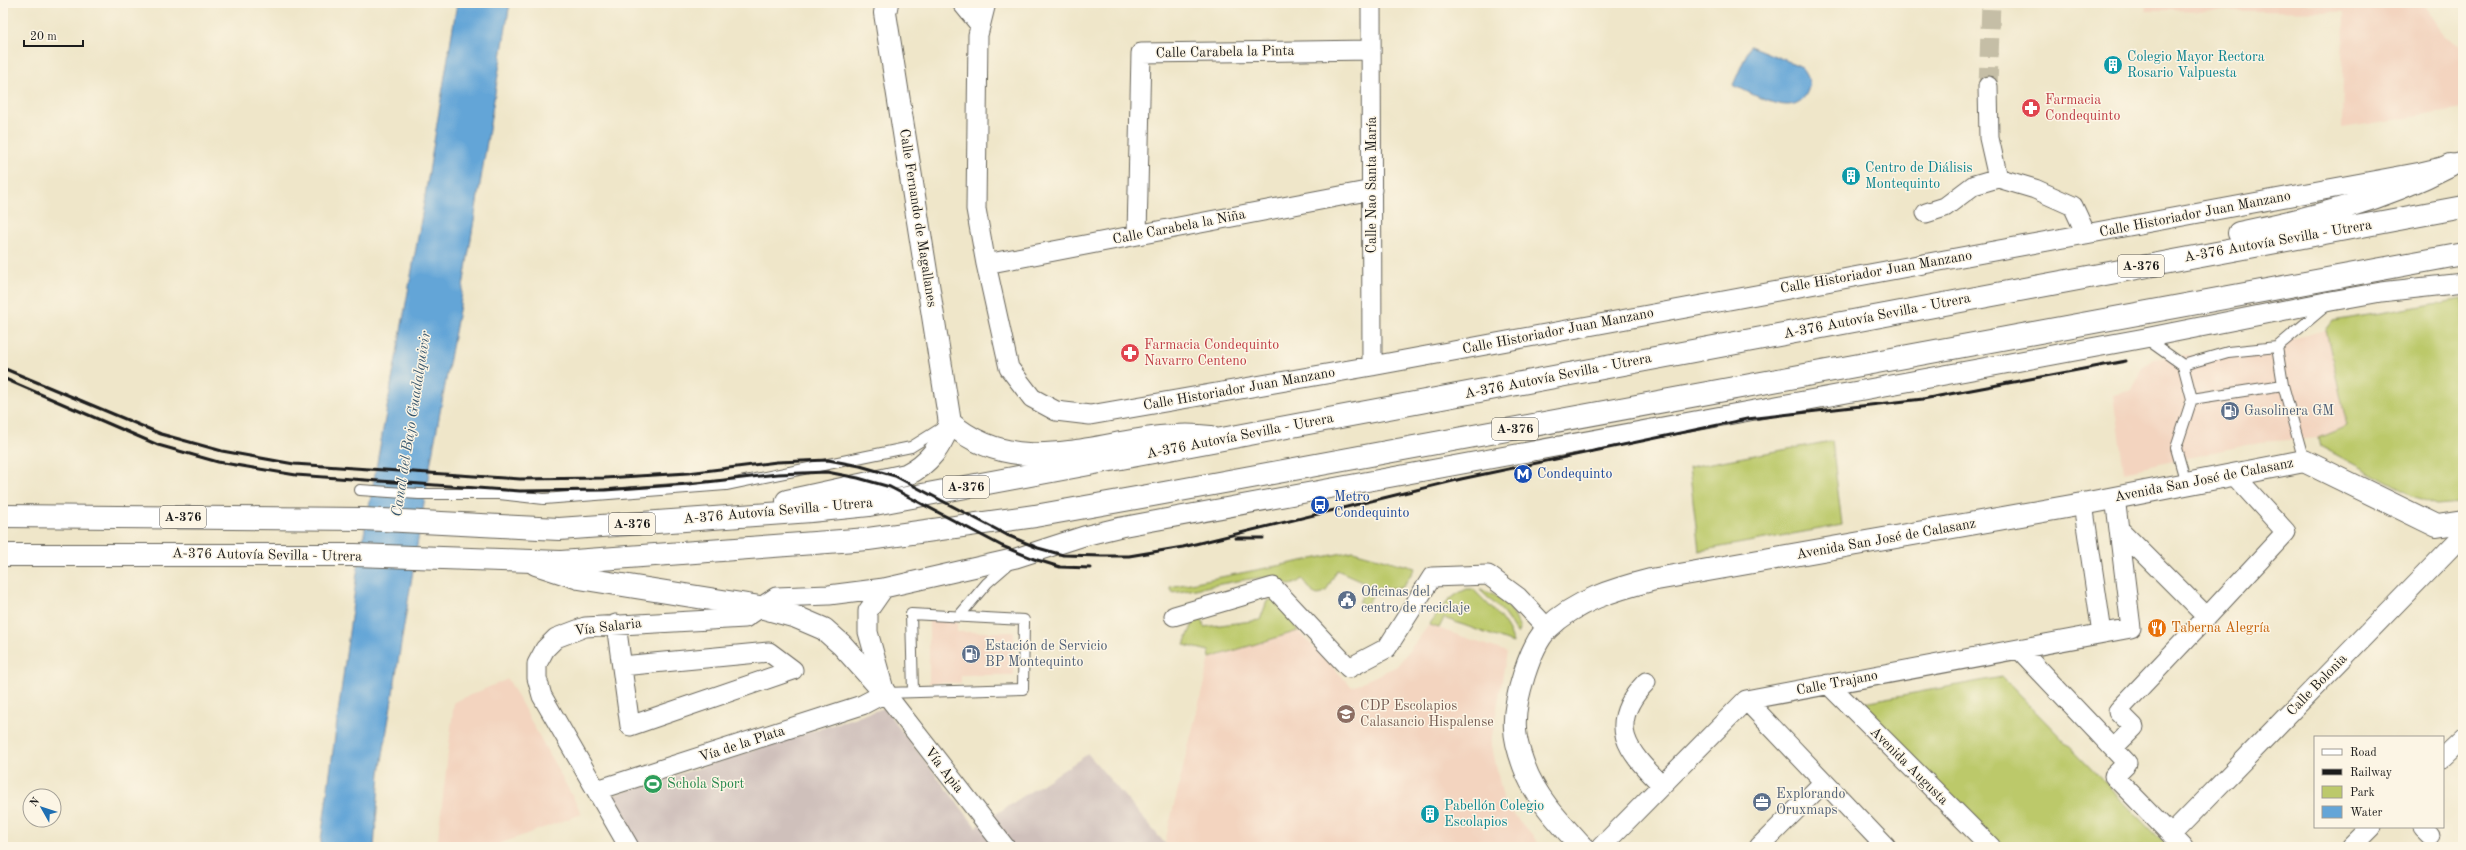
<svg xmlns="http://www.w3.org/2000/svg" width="2466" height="850" font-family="'Old Standard TT',serif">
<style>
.built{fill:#f3d4bf}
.industrial{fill:#cfc0bb}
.green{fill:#bcc96b;stroke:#6c7244}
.water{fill:#64a5d7;stroke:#40607a}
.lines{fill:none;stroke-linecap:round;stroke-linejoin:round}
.street-tunnel{stroke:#c5bea6;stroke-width:19;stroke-dasharray:19 10;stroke-linecap:butt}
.lane-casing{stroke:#666359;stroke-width:12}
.street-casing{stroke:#666359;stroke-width:21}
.secondary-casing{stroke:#666359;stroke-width:24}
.primary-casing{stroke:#666359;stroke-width:24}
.lane{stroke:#fff;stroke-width:10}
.street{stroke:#fff;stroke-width:19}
.secondary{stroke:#fff;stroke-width:22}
.primary{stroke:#fff;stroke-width:22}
.rail{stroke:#1c1c1c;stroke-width:3}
.labels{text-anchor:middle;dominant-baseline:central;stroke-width:3;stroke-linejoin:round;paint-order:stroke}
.shield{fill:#fcf5e5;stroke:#5f5d58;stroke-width:1}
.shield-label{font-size:13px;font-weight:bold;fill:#1c1c1c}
.street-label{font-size:14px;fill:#1c1c1c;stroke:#fcf5e5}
.culture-label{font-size:14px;fill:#0d838f;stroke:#fcf5e5;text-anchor:start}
.health-label{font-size:14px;fill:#be3a42;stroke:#fcf5e5;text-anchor:start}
.service-label{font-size:14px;fill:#4e5e75;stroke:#fcf5e5;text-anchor:start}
.transit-label{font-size:14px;fill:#164399;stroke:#fcf5e5;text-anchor:start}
.food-label{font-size:14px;fill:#c56008;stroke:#fcf5e5;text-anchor:start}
.education-label{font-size:14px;fill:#785e54;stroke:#fcf5e5;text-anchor:start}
.leisure-label{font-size:14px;fill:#27864d;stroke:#fcf5e5;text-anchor:start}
.water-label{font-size:15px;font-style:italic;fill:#3c5a70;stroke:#fcf5e5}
</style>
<rect width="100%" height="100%" fill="#fcf5e5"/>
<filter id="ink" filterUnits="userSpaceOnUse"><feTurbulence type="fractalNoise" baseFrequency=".025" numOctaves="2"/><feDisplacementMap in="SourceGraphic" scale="8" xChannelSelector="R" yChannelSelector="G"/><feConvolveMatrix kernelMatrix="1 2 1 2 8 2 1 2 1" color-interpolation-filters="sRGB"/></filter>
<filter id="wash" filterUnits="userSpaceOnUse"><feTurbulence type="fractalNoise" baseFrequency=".012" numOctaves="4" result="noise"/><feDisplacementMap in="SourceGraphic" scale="16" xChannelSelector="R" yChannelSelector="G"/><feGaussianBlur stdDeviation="0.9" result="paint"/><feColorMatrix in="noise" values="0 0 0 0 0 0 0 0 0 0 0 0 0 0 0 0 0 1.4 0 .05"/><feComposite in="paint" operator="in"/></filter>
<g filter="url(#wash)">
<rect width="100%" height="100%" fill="#efe6c9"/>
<path class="built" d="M2146 3H2425L2438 28 2445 36 2463 48V109L2342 128 2344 12 2146 10Z
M2326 330 2347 426 2318 438 2260 442 2124 472 2113 395 2132 390 2142 368 2153 359 2187 355 2204 356 2253 349Z
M929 617H957V632H1014V675H961V683H929Z
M1429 625 1507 652 1491 742 1504 803 1542 847H1169L1165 842 1210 658 1298 631 1352 687 1397 666Z
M508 679 582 814 491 847H437L454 702Z"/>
<path class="industrial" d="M884 708 976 827 1088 754 1168 847H638L609 797Z"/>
<path class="green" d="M2463 299V503L2436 505 2413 496 2320 446 2318 438 2347 426 2326 330 2333 321Z
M1832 441 1842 525 1699 551 1689 467Z
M1353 551 1415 568 1402 588H1378L1365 606 1359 602 1367 586 1364 582 1337 570 1326 591 1319 595 1314 594 1302 579C1283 594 1287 576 1270 577 1238 579 1205 588 1173 593L1170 587Z
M1467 589H1473C1486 603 1510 623 1513 643L1444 618 1439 628 1429 625C1440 610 1449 596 1467 589Z
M1480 590C1502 595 1514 609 1520 630L1518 634 1501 610Z
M1274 599 1281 602 1298 631 1210 658 1209 651 1184 645 1197 614H1201L1204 627 1260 620 1267 601Z
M2002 677 2167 847H2002L1859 703Z"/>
<path class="water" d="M457 3H510L460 305 430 466 380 773 374 847H320L357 573 420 226Z
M1750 46 1800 66C1806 72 1812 81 1808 90 1796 122 1754 94 1733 85Z"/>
</g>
<g filter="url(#ink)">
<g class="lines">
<path class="street-tunnel" d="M1988 86 1991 3"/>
<defs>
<path id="lane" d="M2145 338 2183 365 2192 399 2283 385 2277 347 2326 306
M2183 365 2228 352 2277 347
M2283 385 2304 461
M2186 483 2176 448 2192 399
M360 490 419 494H499L544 499 726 485 911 447 943 427
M959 616 987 583 1010 563
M885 693 1023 689 1024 620 911 614 913 692"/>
<path id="street" d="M962 3 980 25
M986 3 978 35 976 209 986 264 1009 368 1032 398 1056 411 1090 415 1372 366 2421 172 2463 162
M1371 3 1372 366
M1988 86 1989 138 1998 178
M1926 213 1945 207 1974 185 1998 178 2035 189 2073 206 2086 234
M1137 235 1141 53 1371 50
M986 264 1372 190
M2083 504 2102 633
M2119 529 2207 617 2286 532 2233 474
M884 588 868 611V632L885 693 1005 847
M1174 616 1273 587 1349 668 1387 648 1432 577 1488 575 1518 597 1547 628
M616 624 630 726 793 670 769 652 622 666
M2019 649 2127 763 2114 776 2183 847
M1646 682C1605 725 1627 751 1662 785
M1828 684 1991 847
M1746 700 1886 847
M2113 748 2134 727 2118 711 2207 617
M2443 757 2463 738
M597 790 862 705 885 693
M2422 827 2430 835
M2171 835 2463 535
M629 847 542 696 537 678V664L545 649 556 638 585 627 745 618 776 597 829 595 884 588 1016 558 1084 536 1121 527 2145 338 2331 301 2381 292 2463 283
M1601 847 1746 700 2131 628 2115 497
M1759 847 1824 782
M2351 847 2371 827"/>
<path id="secondary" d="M887 3 885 13 950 423C1030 491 1121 425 1210 437
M536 564 579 578 760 607 796 617 824 629 842 645 885 693
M1582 847C1560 823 1535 797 1524 766 1520 755 1515 739 1515 728 1513 703 1530 645 1548 628 1575 601 1615 589 1651 580L2083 504 2304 461 2437 526 2463 522"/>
<path id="primary" d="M2239 233C2313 218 2383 200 2450 165
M787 501 906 475C930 463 940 447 950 423
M3 516 363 519 559 529 811 511 869 505 2463 207
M3 555H355L561 562 868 539 1035 516 1164 493 2463 254"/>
</defs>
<use href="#lane" class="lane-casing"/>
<use href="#street" class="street-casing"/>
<use href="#secondary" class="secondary-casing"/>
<use href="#primary" class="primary-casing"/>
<use href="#lane" class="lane"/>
<use href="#street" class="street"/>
<use href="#secondary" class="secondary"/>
<use href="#primary" class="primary"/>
<path class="rail" d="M3 368 161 434 222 451 294 464 520 479 605 478 688 473 777 462 828 460 860 466 895 476 1007 535 1038 548 1063 555 1102 556H1129L1183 547 1461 479 1747 419 1923 399 2126 361
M3 378 158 445 218 462 296 475 520 491 605 490 689 484 778 474 827 472 858 478 890 487 1002 546 1034 559 1060 567 1091 568
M1235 538H1263"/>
</g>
</g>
<defs>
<symbol id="building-disc" viewBox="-11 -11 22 22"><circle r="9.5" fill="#0f9aa8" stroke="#fcf5e5"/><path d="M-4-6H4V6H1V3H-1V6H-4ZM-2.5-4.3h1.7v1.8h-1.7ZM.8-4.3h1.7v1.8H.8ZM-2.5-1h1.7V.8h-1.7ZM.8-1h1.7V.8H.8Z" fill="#fff"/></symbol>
<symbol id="pharmacy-disc" viewBox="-11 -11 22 22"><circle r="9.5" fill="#e0444e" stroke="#fcf5e5"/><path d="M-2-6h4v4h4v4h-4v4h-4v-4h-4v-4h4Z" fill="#fff"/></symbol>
<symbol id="fuel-disc" viewBox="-11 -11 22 22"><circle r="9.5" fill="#5c6f8a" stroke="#fcf5e5"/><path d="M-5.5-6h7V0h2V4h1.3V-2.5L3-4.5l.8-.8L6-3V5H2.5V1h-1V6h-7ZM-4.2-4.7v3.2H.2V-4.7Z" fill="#fff"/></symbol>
<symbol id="metro-disc" viewBox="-11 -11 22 22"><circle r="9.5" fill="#1a4fb4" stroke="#fcf5e5"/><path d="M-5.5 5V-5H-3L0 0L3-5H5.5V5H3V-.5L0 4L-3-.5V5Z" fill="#fff"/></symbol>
<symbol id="bus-disc" viewBox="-11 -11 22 22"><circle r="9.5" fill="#1a4fb4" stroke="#fcf5e5"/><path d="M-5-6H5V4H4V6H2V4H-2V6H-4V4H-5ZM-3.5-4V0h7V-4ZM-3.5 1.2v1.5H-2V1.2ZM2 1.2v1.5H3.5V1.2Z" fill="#fff"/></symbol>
<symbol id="civic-disc" viewBox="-11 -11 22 22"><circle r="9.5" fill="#5c6f8a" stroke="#fcf5e5"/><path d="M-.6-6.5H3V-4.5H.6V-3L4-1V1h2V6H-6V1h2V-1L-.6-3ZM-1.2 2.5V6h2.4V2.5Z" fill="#fff"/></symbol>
<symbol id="restaurant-disc" viewBox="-11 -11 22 22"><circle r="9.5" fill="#e8710a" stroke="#fcf5e5"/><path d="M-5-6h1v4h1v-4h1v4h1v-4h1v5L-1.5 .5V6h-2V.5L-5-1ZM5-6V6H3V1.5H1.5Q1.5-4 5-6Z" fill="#fff"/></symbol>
<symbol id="school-disc" viewBox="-11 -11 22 22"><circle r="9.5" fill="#8d6e63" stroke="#fcf5e5"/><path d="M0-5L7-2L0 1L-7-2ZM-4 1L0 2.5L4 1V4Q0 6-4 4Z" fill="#fff"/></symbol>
<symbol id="stadium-disc" viewBox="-11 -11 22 22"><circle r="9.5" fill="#2e9e5b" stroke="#fcf5e5"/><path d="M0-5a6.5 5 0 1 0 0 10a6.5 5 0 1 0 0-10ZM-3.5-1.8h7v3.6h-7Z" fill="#fff"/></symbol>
<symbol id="office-disc" viewBox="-11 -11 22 22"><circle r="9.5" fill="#5c6f8a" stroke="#fcf5e5"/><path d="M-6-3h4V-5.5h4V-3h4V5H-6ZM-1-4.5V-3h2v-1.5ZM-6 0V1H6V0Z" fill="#fff"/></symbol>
</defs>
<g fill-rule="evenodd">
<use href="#building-disc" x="2102" y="54" width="22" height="22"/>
<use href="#pharmacy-disc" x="2020" y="97" width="22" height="22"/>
<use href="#building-disc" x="1840" y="165" width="22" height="22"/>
<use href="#pharmacy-disc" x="1119" y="342" width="22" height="22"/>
<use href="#fuel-disc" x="2219" y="400" width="22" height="22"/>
<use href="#metro-disc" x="1512" y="463" width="22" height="22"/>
<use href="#bus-disc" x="1309" y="494" width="22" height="22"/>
<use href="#civic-disc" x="1336" y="589" width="22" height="22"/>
<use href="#restaurant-disc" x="2146" y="617" width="22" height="22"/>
<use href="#fuel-disc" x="960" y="643" width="22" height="22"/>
<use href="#school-disc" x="1335" y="703" width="22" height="22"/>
<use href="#stadium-disc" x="642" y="773" width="22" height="22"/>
<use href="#office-disc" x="1751" y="791" width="22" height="22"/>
<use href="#building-disc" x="1419" y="803" width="22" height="22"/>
</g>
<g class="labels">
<g class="shield">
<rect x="2118" y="255" width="46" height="22" rx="3"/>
<rect x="1492" y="418" width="46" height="22" rx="3"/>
<rect x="943" y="476" width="46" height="22" rx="3"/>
<rect x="160" y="506" width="46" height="22" rx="3"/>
<rect x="609" y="513" width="46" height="22" rx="3"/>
</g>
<g class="shield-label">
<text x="2141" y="266">A-376</text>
<text x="1515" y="429">A-376</text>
<text x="966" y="487">A-376</text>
<text x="183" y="517">A-376</text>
<text x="632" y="524">A-376</text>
</g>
<g class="street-label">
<text transform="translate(1225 52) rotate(-1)">Calle Carabela la Pinta</text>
<text transform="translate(1372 185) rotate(-90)">Calle Nao Santa María</text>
<text transform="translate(2195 214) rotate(-11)">Calle Historiador Juan Manzano</text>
<text transform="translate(918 218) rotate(81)">Calle Fernando de Magallanes</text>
<text transform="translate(1179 227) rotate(-11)">Calle Carabela la Niña</text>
<text transform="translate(2278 241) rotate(-10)">A-376 Autovía Sevilla - Utrera</text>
<text transform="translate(1876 272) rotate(-10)">Calle Historiador Juan Manzano</text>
<text transform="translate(1877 316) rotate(-11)">A-376 Autovía Sevilla - Utrera</text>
<text transform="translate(1558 331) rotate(-11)">Calle Historiador Juan Manzano</text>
<text transform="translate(1558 376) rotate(-11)">A-376 Autovía Sevilla - Utrera</text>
<text transform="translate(1239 389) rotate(-10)">Calle Historiador Juan Manzano</text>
<text transform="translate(1240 436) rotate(-11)">A-376 Autovía Sevilla - Utrera</text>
<text transform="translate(2204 480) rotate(-11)">Avenida San José de Calasanz</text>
<text transform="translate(778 511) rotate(-5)">A-376 Autovía Sevilla - Utrera</text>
<text transform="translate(1886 539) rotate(-10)">Avenida San José de Calasanz</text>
<text transform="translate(267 555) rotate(1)">A-376 Autovía Sevilla - Utrera</text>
<text transform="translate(608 627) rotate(-7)">Vía Salaria</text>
<text transform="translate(1837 683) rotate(-11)">Calle Trajano</text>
<text transform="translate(2317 685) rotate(-46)">Calle Bolonia</text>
<text transform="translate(742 744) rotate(-18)">Vía de la Plata</text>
<text transform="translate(1909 766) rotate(45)">Avenida Augusta</text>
<text transform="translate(944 770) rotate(52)">Vía Apia</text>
</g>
<g class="culture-label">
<text x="2127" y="57">Colegio Mayor Rectora<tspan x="2127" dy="16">Rosario Valpuesta</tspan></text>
<text x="1865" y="168">Centro de Diálisis<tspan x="1865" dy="16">Montequinto</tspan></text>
<text x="1444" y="806">Pabellón Colegio<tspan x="1444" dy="16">Escolapios</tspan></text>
</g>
<g class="health-label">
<text x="2045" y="100">Farmacia<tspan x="2045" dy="16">Condequinto</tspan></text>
<text x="1144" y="345">Farmacia Condequinto<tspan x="1144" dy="16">Navarro Centeno</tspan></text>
</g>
<g class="service-label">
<text x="2244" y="411">Gasolinera GM</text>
<text x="1361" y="592">Oficinas del<tspan x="1361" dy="16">centro de reciclaje</tspan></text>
<text x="985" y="646">Estación de Servicio<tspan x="985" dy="16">BP Montequinto</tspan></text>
<text x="1776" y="794">Explorando<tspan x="1776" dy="16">Oruxmaps</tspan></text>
</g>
<g class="transit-label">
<text x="1537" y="474">Condequinto</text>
<text x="1334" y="497">Metro<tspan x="1334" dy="16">Condequinto</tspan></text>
</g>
<g class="food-label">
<text x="2171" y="628">Taberna Alegría</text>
</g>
<g class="education-label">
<text x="1360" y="706">CDP Escolapios<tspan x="1360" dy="16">Calasancio Hispalense</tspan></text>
</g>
<g class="leisure-label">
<text x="667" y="784">Schola Sport</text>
</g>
<g class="water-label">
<text transform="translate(412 424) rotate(-81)">Canal del Bajo Guadalquivir</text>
</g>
</g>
<rect width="2466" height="850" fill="none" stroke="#fcf5e5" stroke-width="16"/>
<rect x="2314" y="736" width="130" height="92" fill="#fcf5e5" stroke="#a29e95"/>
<rect x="2322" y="749" width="20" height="6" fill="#ffffff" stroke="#a29e95"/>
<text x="2350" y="756" font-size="12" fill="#1c1c1c">Road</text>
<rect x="2322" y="769" width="20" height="6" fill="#1c1c1c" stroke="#a29e95"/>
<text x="2350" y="776" font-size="12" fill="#1c1c1c">Railway</text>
<rect x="2322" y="786" width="20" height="12" fill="#bcc96b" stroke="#a29e95"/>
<text x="2350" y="796" font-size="12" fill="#1c1c1c">Park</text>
<rect x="2322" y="806" width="20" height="12" fill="#64a5d7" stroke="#a29e95"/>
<text x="2350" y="816" font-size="12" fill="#1c1c1c">Water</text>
<g transform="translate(42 808) rotate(309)"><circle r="19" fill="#fcf5e5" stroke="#a29e95"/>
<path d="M0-3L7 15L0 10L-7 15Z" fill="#1f6fb2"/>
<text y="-6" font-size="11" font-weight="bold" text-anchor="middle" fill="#1c1c1c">N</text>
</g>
<path d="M24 40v6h59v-6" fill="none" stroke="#1c1c1c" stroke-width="2"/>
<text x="30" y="40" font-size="12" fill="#1c1c1c" stroke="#fcf5e5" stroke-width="3" paint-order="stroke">20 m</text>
</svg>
